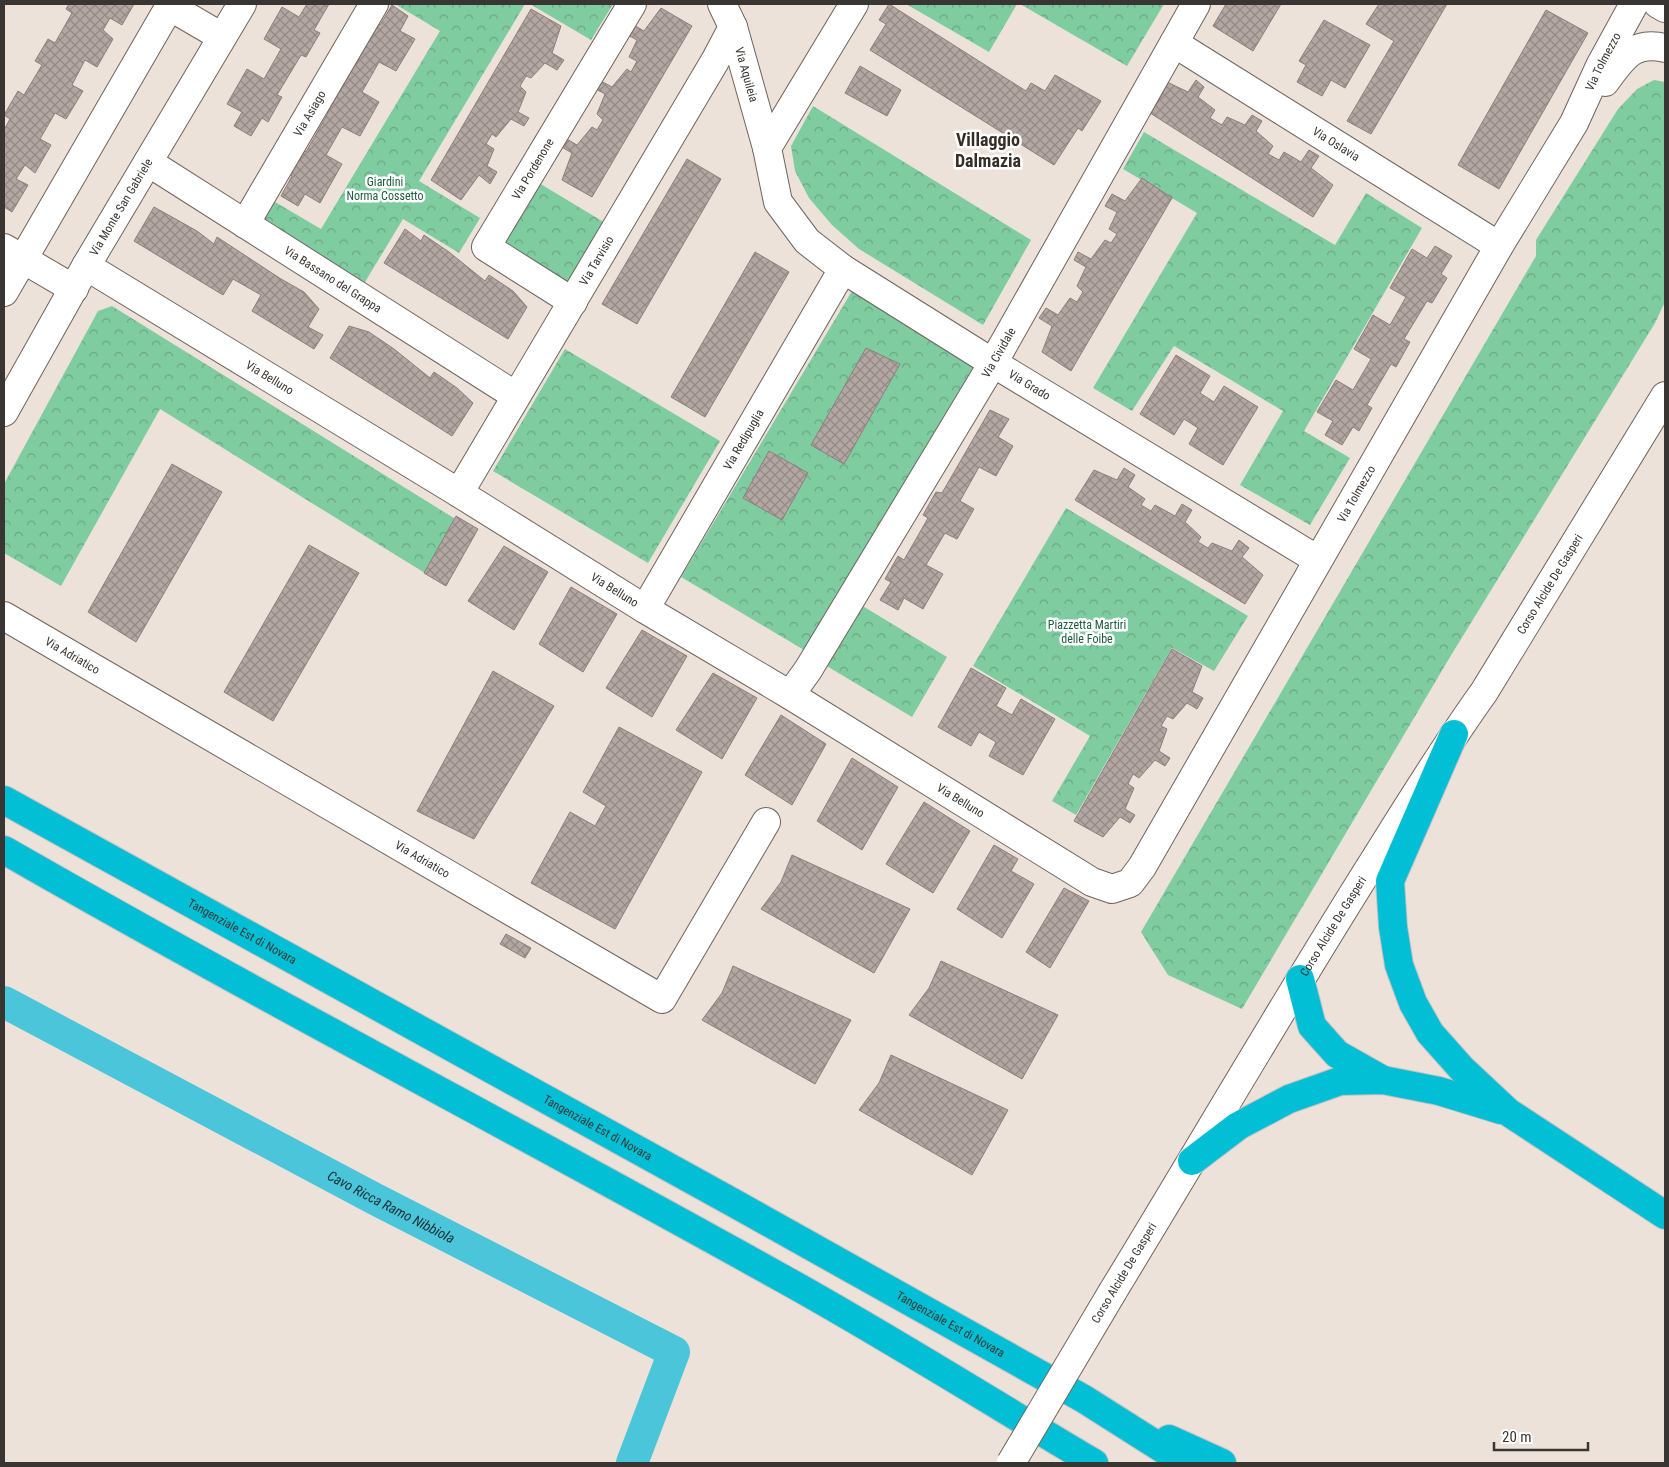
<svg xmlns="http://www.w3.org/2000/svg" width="1669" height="1467" font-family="'Roboto Condensed',sans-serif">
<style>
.park{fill:url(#park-crowns)}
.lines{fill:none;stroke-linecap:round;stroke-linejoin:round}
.canal{stroke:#4ac5d9;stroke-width:32}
.building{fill:url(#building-cross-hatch);stroke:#8c7f7c}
.minor-casing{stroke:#6e645d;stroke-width:30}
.highway-casing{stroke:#c4c2c2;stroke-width:30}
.minor{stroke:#fff;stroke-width:28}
.highway{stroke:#03bfd6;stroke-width:28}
.minor-bridge-casing{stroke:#6e645d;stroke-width:30;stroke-linecap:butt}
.minor-bridge{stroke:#fff;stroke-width:28}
.labels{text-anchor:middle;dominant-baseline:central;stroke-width:5;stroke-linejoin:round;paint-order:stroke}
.street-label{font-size:12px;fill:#393532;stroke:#fff}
.park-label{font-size:12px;fill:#1b5c3c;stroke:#fff}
.water-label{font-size:14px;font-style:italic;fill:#192e32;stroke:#fff}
.district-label{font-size:18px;font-weight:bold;fill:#362d27;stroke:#fff}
</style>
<defs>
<pattern id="park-crowns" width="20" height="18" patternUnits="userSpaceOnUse" patternTransform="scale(1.25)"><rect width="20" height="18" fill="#80cca1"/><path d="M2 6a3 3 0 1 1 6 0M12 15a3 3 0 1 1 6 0" fill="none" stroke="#6aa684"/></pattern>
<pattern id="building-cross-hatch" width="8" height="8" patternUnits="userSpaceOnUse" patternTransform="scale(1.25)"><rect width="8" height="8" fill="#b4a7a3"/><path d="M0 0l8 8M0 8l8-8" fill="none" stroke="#938985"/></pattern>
</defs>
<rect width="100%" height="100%" fill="#ede2da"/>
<path class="park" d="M395 4H525L419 181 480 218 459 253 403 219 362 287 255 223 270 199 321 229 440 31Z
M530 4H613L591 40Z
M906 4H1017L989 52Z
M1020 4H1164L1127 66Z
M1654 80 1665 82V302L1655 323 1450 657 1242 1009 1168 975 1141 932 1536 256V240L1618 109 1637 89Z
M813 106 1031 240 983 325 859 249 832 225 809 198 795 171 791 146Z
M1144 132 1335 245 1366 193 1422 228 1304 431 1350 458 1310 525 1240 485 1283 411 1174 346 1132 411 1093 388 1197 213 1123 169Z
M539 183 607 224 569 285 501 244Z
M852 291 975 364 804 650 681 577Z
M112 306 457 520 428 575 160 409 61 586 4 553V484L98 311Z
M565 349 720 441 648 563 493 471Z
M1066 508 1248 616 1214 671 1172 648 1076 815 1052 801 1090 736 973 666Z
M856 602 947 657 912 717 820 662Z"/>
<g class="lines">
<path class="canal" id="s1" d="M4 1002 375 1199 674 1352 632 1463"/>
</g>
<path class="building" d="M69 4H134L122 25 110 18 103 30 113 39 97 67 85 60 72 85 83 91 66 119 55 113 40 139 51 145 35 173 25 165 16 179 28 185 12 212 4 207V130L10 119 4 115 18 91 24 95 42 65 35 61 48 39 55 43 72 13 66 9Z
M307 4H329L314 30 320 33 306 57 301 55 277 95 282 97 268 122 262 118 251 136 234 126 242 112 227 104 247 69 264 79 281 49 264 39 282 7 299 17Z
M889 4 1026 91 1031 83 1045 91 1055 75 1101 101 1082 131 1078 128 1054 165 870 50 886 24 879 20Z
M1226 4H1281L1253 51 1213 26Z
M1379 4H1447L1371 134 1347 121 1394 41 1366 24Z
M392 5 408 16 400 31 415 39 396 71 379 62 362 92 379 102 360 136 342 127 326 155 342 164 320 203 305 194 298 206 281 196 292 176 287 172 301 148 306 152 328 113 322 110 337 83 342 86 366 46 361 43 374 21 380 25Z
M661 8 692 26 592 197 562 180 572 153 560 146 565 138 577 145 592 127 597 130 603 120 597 114 605 94 594 88 599 80 612 87 627 69 631 72 637 61 629 57 637 40 626 34 632 24 644 31Z
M531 9 561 26 552 53 564 60 557 70 545 63 531 78 526 76 520 86 526 92 518 112 529 118 524 126 511 119 496 137 492 134 486 144 494 149 487 166 497 172 490 184 479 175 461 200 431 180Z
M1546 10 1588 33 1499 189 1458 165Z
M1324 20 1370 45 1345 88 1331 80 1322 96 1297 82 1306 65 1299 61Z
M860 66 901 90 887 116 845 93Z
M1196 80 1204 87 1198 97 1215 110 1210 118 1222 125 1227 117 1245 125 1252 115 1262 121 1256 131 1273 146 1268 154 1279 160 1284 152 1301 162 1309 150 1319 156 1311 168 1333 185 1313 217 1147 111 1165 81 1188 92Z
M687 159 721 179 637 324 602 304Z
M1142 178 1172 198 1071 371 1042 352 1052 326 1039 318 1046 308 1058 315 1070 298 1077 302 1083 292 1077 286 1086 267 1074 260 1078 252 1091 259 1105 240 1111 243 1117 234 1109 229 1117 212 1105 206 1112 194 1125 201Z
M154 207 197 231 214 244 217 237 281 279 304 292 319 309 308 327 323 335 314 349 252 311 261 295 233 279 223 295 134 241Z
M405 229 421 241 424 235 449 252 485 281 489 275 513 291 527 307 508 339 384 263Z
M1435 246 1452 256 1441 274 1447 278 1432 303 1427 301 1404 339 1410 342 1396 367 1391 364 1367 405 1372 408 1359 431 1353 427 1342 445 1325 435 1333 421 1317 412 1336 380 1353 390 1371 359 1354 349 1373 315 1390 325 1406 297 1390 288 1412 249 1427 258Z
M755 252 789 272 705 417 671 397Z
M349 326 369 332 394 349 430 378 434 372 457 388 473 403 452 436 330 358Z
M866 348 900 364 844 464 811 445Z
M1176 355 1210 376 1200 393 1214 402 1224 386 1258 407 1223 465 1189 444 1198 428 1184 419 1174 435 1140 414Z
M990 410 1009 419 998 437 1013 446 996 476 979 467 960 501 974 509 957 539 945 533 926 565 943 574 923 609 904 598 898 610 880 600 891 582 885 579 898 556 904 560 928 518 923 515 936 492 942 493Z
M769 451 808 473 782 520 743 498Z
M172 464 222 492 136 642 88 612Z
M1124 468 1135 475 1128 487 1145 499 1141 505 1151 511 1155 505 1175 516 1182 504 1192 510 1185 522 1201 537 1198 542 1208 548 1212 543 1232 551 1239 540 1249 548 1242 557 1263 575 1245 604 1075 500 1094 470 1117 480Z
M456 516 478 529 446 586 424 573Z
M309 545 359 573 273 721 224 692Z
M504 546 548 572 514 630 468 601Z
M571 587 617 614 583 672 539 644Z
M642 630 687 656 652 717 606 688Z
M1172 649 1202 666 1192 692 1203 698 1197 709 1187 703 1173 719 1167 716 1161 726 1167 729 1159 751 1170 758 1165 766 1155 760 1139 778 1133 774 1128 784 1134 788 1125 809 1135 815 1130 823 1120 817 1103 837 1074 821Z
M971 668 1006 688 996 706 1012 715 1021 699 1055 719 1023 775 989 756 996 742 979 732 971 746 938 727Z
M493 671 554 706 474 839 417 811Z
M713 673 757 698 722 759 676 730Z
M781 715 826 744 792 805 745 775Z
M619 727 702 772 615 929 531 883 570 812 595 826 606 806 583 792Z
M852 758 898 787 862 850 817 821Z
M924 802 970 831 933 893 886 864Z
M994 845 1018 859 1011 871 1034 884 1002 938 957 909Z
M792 855 910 909 874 973 761 909 781 882Z
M1064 888 1089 901 1050 968 1026 952Z
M506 934 531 948 525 958 500 944Z
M941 961 1058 1015 1022 1079 909 1015 929 988Z
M733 966 851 1020 815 1084 702 1020 722 993Z
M891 1055 1008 1110 972 1175 859 1110 879 1083Z"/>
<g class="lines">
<defs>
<g id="minor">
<path id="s2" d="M722 4 733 27 767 148 778 202 807 241 843 269 993 363 1318 560"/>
<path d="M1658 4 1665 8"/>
<path d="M169 6 222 37"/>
<path id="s3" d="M1174 43 1499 246"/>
<path d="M1605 82C1623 58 1633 40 1665 48"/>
<path d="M767 148 854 4"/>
<path id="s4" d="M148 162 516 396"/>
<path id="s5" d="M245 224 374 4"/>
<path d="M4 248 74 289"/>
<path id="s6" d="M86 266 459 493 645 609 790 695 1092 882 1112 889 1130 883 1142 867 1499 246 1574 123 1600 66 1634 4"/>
<path d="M4 292 171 4"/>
<path id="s7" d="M573 302 486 247 632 4"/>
<path id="s8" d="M4 412 86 266 242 4"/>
<path id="s9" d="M459 493 715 61 733 27"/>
<path id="s10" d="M645 609 843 269"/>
<path id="s11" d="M4 616 662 999 766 822"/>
<path id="s12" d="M790 695 808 670 993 363 1196 4"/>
<path id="s13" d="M1113 1291C1199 1150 1282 1007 1370 867 1407 808 1443 749 1484 692L1665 396"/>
</g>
<g id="highway">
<path d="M1454 734 1390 881 1393 927 1399 965 1413 1003 1430 1033 1462 1069 1508 1112 1665 1215"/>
<path id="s14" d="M4 800 732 1202 1084 1399 1185 1463"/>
<path d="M4 850C260 997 522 1133 780 1277 887 1336 989 1401 1094 1463"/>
<path d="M1300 979 1312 1026 1337 1054 1383 1080"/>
<path d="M1192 1161 1238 1126 1289 1099 1340 1081 1383 1080 1439 1091 1501 1110"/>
<path d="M1169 1439 1222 1463"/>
</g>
</defs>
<use href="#minor" class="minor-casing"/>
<use href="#highway" class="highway-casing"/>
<use href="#minor" class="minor"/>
<use href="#highway" class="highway"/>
<defs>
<path id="minor-bridge" d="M1011 1463 1113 1291"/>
</defs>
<use href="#minor-bridge" class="minor-bridge-casing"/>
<use href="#minor-bridge" class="minor-bridge"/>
</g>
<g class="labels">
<g class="street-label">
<text stroke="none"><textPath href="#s6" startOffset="2168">Via Tolmezzo</textPath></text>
<text stroke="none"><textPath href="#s2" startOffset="75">Via Aquileia</textPath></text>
<text stroke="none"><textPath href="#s5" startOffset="128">Via Asiago</textPath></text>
<text stroke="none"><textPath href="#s3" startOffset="191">Via Oslavia</textPath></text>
<text stroke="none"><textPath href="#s7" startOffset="194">Via Pordenone</textPath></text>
<text stroke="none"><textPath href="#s8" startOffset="236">Via Monte San Gabriele</textPath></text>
<text stroke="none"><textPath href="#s9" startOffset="270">Via Tarvisio</textPath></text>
<text stroke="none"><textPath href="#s4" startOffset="219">Via Bassano del Grappa</textPath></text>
<text stroke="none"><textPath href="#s12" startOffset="401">Via Cividale</textPath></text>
<text stroke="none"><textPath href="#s6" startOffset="215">Via Belluno</textPath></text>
<text stroke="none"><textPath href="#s2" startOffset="520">Via Grado</textPath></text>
<text stroke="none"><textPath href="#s10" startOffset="196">Via Redipuglia</textPath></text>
<text stroke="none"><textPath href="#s6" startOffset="1670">Via Tolmezzo</textPath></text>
<text stroke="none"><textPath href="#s13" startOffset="831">Corso Alcide De Gasperi</textPath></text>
<text stroke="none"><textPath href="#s6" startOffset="620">Via Belluno</textPath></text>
<text stroke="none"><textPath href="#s11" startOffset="79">Via Adriatico</textPath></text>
<text stroke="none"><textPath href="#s6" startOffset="1025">Via Belluno</textPath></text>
<text stroke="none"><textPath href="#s11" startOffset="484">Via Adriatico</textPath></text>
<text stroke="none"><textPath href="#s13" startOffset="426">Corso Alcide De Gasperi</textPath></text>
<text stroke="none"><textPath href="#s14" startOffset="272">Tangenziale Est di Novara</textPath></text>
<text stroke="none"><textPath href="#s14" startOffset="678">Tangenziale Est di Novara</textPath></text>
<text transform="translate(1124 1273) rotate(-59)">Corso Alcide De Gasperi</text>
<text stroke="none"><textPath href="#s14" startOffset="1082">Tangenziale Est di Novara</textPath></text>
</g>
<g class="park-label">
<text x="385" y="182">Giardini<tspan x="385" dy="14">Norma Cossetto</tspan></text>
<text x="1087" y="625">Piazzetta Martiri<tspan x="1087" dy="14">delle Foibe</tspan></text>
</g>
<g class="water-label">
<text stroke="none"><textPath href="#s1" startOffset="438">Cavo Ricca Ramo Nibbiola</textPath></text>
</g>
<g class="district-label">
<text x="988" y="139">Villaggio<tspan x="988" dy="21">Dalmazia</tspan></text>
</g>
</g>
<rect width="1669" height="1467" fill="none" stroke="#393532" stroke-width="10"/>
<path d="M1494 1442v8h94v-8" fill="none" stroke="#393532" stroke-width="2.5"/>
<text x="1502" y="1442" font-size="15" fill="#393532" stroke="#ffffff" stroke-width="4" paint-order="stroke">20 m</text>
</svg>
